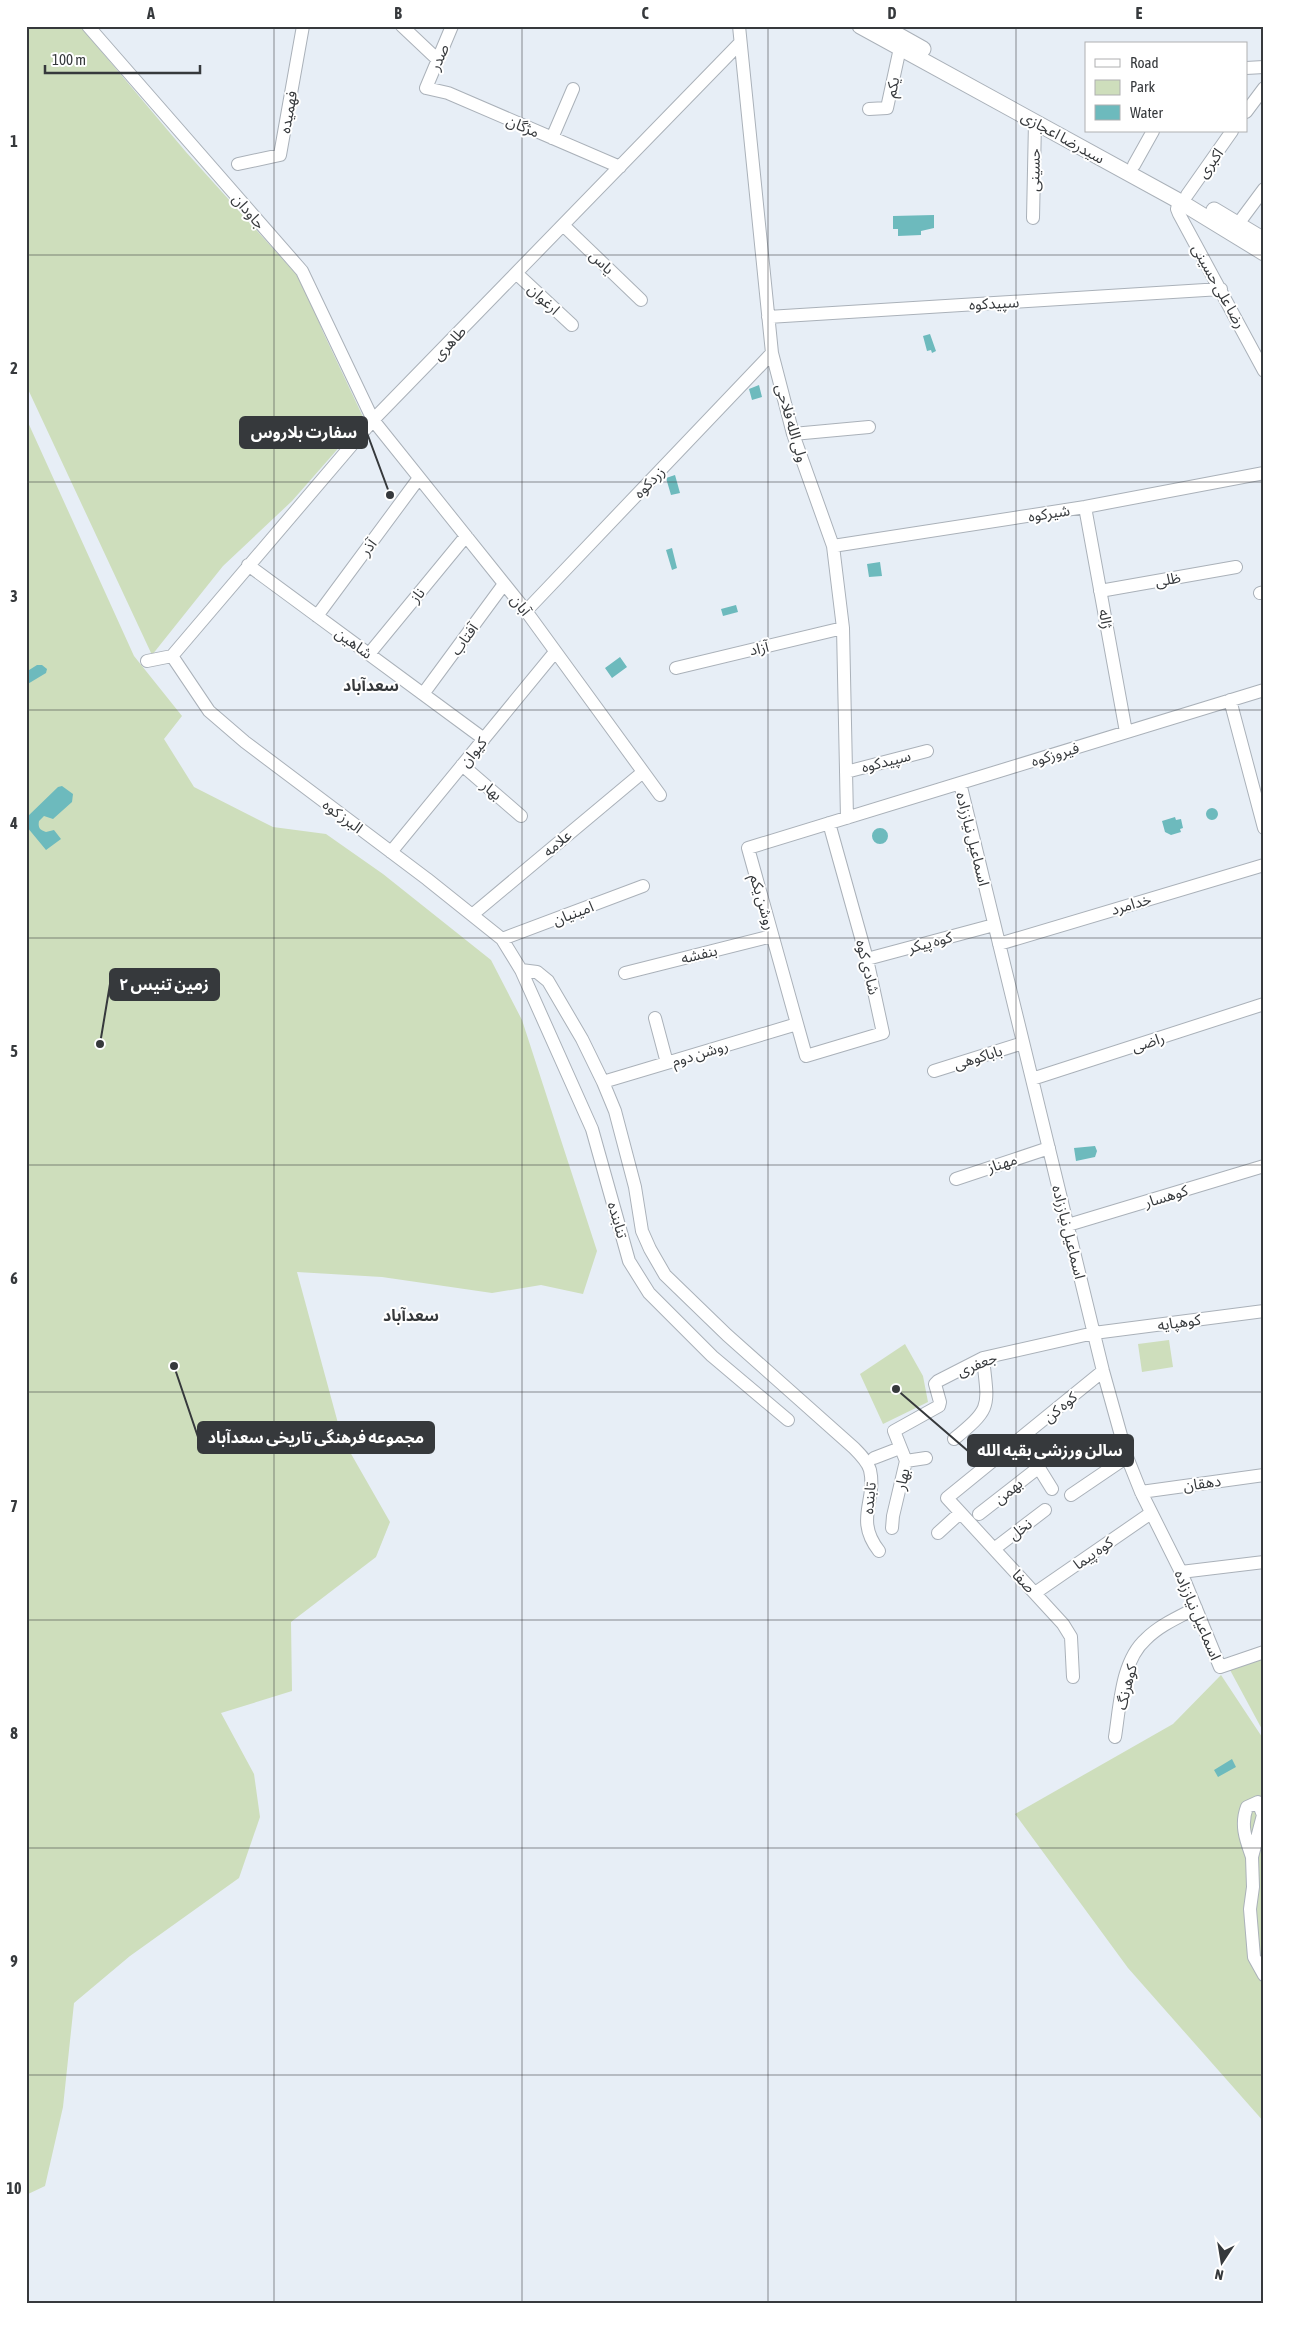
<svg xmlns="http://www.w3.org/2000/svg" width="1290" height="2330" font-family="'Asap Condensed','Noto Sans Arabic',sans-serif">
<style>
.green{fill:#cedebc}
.water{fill:#6dbabd}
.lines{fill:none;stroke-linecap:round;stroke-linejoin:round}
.minor-casing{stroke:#aab1b9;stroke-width:14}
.major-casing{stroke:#aab1b9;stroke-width:17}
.minor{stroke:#fff;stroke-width:12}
.major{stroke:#fff;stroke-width:15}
.grid{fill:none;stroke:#36393c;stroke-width:1;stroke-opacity:0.55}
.labels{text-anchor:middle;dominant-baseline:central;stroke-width:4;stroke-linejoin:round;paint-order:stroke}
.street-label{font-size:15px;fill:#36393c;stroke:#fff}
.neighbourhood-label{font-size:16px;font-weight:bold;fill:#36393c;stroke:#fff}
.leader{fill:none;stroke:#36393c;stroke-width:2}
.callout-dot{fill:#36393c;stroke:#fff;stroke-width:2}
.callout{fill:#36393c;stroke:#36393c;stroke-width:2}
.callout-label{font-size:16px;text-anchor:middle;font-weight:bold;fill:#fff}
.neatline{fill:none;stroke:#36393c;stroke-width:2}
.grid-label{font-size:16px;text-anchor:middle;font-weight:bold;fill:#36393c}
</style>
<rect width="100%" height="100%" fill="#e7eef6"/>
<path class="green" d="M26 26H80L186 152 296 274 309 297 323 332 364 419 292 501 223 566 152 655 26 385Z
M26 418 134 656 182 716 164 739 194 787 273 827 326 834 383 874 491 960 522 1020 597 1251 583 1294 541 1285 492 1293 382 1277 297 1272 342 1438 390 1522 376 1557 291 1622 292 1691 221 1713 254 1774 260 1817 239 1878 130 1956 74 2003 63 2107 45 2186 26 2195Z
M1169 1340 1173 1367 1142 1372 1138 1344Z
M905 1344 923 1376 928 1402 883 1424 860 1374Z
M1264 1656V1733L1230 1670Z
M1221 1675 1264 1740V2122L1128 1968 1015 1814 1173 1724Z"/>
<path class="water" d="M934 215V228L921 231V235L898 236V229H893V216Z
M930 334 936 351 932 353 931 350 927 351 923 336Z
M759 385 762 397 752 400 749 389Z
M675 475 680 493 671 495 666 478Z
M672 548 677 568 672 570 666 550Z
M880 562 882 576 869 577 867 564Z
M736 605 738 612 723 616 721 609Z
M620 657 627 667 612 678 605 668Z
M37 665H42L47 669 46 673 26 685V672Z
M62 786 73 794 72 802 53 819 44 816 39 821C38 827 39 830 46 832L54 830 61 839 46 850 27 827 26 818 58 787Z
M1206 814a6 6 0 1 1 12 0a6 6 0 1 1-12 0Z
M1175 817 1176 820 1181 819 1183 828 1180 829 1181 832 1171 835 1165 832 1162 821Z
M872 836a8 8 0 1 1 16 0a8 8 0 1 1-16 0Z
M1095 1146 1097 1151 1095 1157 1076 1161 1074 1148Z
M1232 1759 1236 1767 1218 1777 1214 1770Z"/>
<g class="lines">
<defs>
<path id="minor" d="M88 26 302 271 373 420 526 611 660 795
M402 26 438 60
M452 26 426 88 448 93 620 167
M739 26 772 353 793 434 833 546 843 628 847 818
M1246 68 1264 67
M869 109 887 108 900 48
M1246 112 1264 88
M552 138 573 89
M238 164 280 155 303 26
M1134 165 1153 131
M1187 195 1232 131
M1179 201 1177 209 1179 214 1264 371
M1033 218 1035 122
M1238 224 1264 189
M563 225 641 300
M516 273 572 325
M768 317 1221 289
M793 434 869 427
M1085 507 1126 732
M833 546 1085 507 1264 473
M248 565 484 739
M1100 591 1236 567
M1260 593 1264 592
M526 611 772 353
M317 616 419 478
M369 654 466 536
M172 656 209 711 245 742 427 879 502 939 521 970 592 1129 629 1261 649 1293 712 1356 788 1420
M172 656 373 420 740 43
M147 661 172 656
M676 668 843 628
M423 694 504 584
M1230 700 1264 828
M462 765 521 816
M846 772 927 751
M960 783 1103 1371 1127 1457 1141 1492 1181 1572 1220 1667 1264 1652
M829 823 867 959 883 1033 806 1056 748 848C920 795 1092 743 1264 690
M391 852 555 652
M472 915 643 772
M502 939 643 886
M999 944 1264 865
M867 959 994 925
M521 970 537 972 548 981 582 1039 603 1082 615 1111 635 1187 642 1231 650 1249 665 1275 727 1335 854 1448C860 1454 868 1462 870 1470 877 1501 854 1519 879 1551
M625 973 772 936
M655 1018 667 1063
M934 1071 1023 1043
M1032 1079 1264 1004
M603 1082 797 1024
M956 1179 1049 1148
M1068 1225 1264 1166
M954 1439C993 1407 988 1407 983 1358
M1021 1439 1052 1489
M874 1458 900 1448
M906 1461 926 1458
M1141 1492 1264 1475
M1071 1495 1127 1457
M979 1514 1038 1468
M892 1528 893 1516 906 1461 894 1431 939 1406 940 1402 935 1384 938 1381 983 1358 1094 1333 1264 1311
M938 1533 960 1513
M994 1549 1045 1510
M1181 1572 1264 1562
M1035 1593 1151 1513
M1073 1677 1071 1637 1063 1624 947 1498 1103 1371
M1115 1737C1120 1706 1121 1661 1146 1639 1160 1625 1179 1617 1196 1608
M1252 1857C1246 1840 1240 1825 1247 1807L1258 1802 1263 1815 1252 1857 1253 1887 1250 1909 1254 1957 1264 1975"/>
<path id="major" d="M860 26 1179 201 1264 253
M882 26 923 49
M1214 210 1264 240"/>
</defs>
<use href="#minor" class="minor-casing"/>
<use href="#major" class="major-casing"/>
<use href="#minor" class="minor"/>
<use href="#major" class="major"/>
</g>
<path class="grid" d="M274 26V2304M522 26V2304M768 26V2304M1016 26V2304M26 255H1264M26 482H1264M26 710H1264M26 938H1264M26 1165H1264M26 1392H1264M26 1620H1264M26 1848H1264M26 2075H1264"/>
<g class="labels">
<g class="street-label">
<text transform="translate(439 57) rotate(-67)">صدر</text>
<text transform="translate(892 87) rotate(-78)">یکم</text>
<text transform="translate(288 112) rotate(-80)">فهمیده</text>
<text transform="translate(523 126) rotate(23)">مژگان</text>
<text transform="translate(1063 137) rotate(29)">سیدرضا اعجازی</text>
<text transform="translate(1210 163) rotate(-54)">اکبری</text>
<text transform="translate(1034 170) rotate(-89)">حسینی</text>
<text transform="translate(249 211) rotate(49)">جاودان</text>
<text transform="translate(602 262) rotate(44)">یاس</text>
<text transform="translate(1219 286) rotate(61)">رضا علی حسینی</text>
<text transform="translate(544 299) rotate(43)">ارغوان</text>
<text transform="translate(994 303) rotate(-3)">سپیدکوه</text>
<text transform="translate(449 343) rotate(-46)">طاهری</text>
<text transform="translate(792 423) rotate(74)">ولی‌ الله فلاحی</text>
<text transform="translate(649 482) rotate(-46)">زردکوه</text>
<text transform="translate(1049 513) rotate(-9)">شیرکوه</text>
<text transform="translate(368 547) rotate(-53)">آذر</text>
<text transform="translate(1168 579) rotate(-10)">ظلی</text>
<text transform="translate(417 595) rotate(-50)">ناز</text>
<text transform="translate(521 605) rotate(52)">آبان</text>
<text transform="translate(1106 619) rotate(80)">ژاله</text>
<text transform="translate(464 639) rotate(-54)">آفتاب</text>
<text transform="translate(354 643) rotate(36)">شاهین</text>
<text transform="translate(759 648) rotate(-13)">آزاد</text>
<text transform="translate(473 752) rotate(-51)">کیوان</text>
<text transform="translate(1055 754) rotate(-17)">فیروزکوه</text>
<text transform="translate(886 761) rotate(-14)">سپیدکوه</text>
<text transform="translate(492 790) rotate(40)">بهار</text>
<text transform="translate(343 816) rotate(37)">البرز کوه</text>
<text transform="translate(973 839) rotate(76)">اسماعیل نیاززاده</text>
<text transform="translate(557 843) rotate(-40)">علامه</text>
<text transform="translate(763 902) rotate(74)">روشن یکم</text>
<text transform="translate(1131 904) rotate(-16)">خدامرد</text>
<text transform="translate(573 913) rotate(-21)">امینیان</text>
<text transform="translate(930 942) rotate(-15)">کوه پیکر</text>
<text transform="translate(699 954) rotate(-14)">بنفشه</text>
<text transform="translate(868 967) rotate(76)">شادی کوه</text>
<text transform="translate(1148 1042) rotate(-18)">راضی</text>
<text transform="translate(700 1053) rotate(-17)">روشن دوم</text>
<text transform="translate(978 1057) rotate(-17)">باباکوهی</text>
<text transform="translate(1002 1163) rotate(-18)">مهناز</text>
<text transform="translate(1166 1196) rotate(-17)">کوهسار</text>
<text transform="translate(618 1220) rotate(74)">تنابنده</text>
<text transform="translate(1069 1232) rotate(76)">اسماعیل نیاززاده</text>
<text transform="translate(1179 1322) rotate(-8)">کوهپایه</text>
<text transform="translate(977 1364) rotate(-22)">جعفری</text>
<text transform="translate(1060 1407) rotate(-40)">کوه کن</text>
<text transform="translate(902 1479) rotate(-77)">بهار</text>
<text transform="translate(1202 1483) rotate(-8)">دهقان</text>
<text transform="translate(1008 1491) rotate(-39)">بهمن</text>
<text transform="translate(869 1498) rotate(-85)">تابنده</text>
<text transform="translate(1020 1529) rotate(-37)">نخل</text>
<text transform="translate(1093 1553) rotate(-35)">کوه پیما</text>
<text transform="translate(1024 1581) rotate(47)">صفا</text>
<text transform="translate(1198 1615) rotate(67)">اسماعیل نیاززاده</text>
<text transform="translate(1126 1687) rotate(-76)">کوهرنگ</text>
</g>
<g class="neighbourhood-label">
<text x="371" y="685">سعدآباد</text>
<text x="411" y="1315">سعدآباد</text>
</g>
</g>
<path class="leader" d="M390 495L367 433M100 1044L110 984M174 1366L198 1437M896 1389L968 1451"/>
<g class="callout-dot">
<circle cx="390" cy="495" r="5"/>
<circle cx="100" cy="1044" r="5"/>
<circle cx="174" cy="1366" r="5"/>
<circle cx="896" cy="1389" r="5"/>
</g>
<g class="callout">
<rect x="240" y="417" width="127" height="31" rx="5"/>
<rect x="110" y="969" width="109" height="31" rx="5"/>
<rect x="198" y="1422" width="236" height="31" rx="5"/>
<rect x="968" y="1435" width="165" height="31" rx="5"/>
</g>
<g class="callout-label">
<text x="304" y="438">سفارت بلاروس</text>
<text x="164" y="990">زمین تنیس ۲</text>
<text x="316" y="1443">مجموعه فرهنگی تاریخی سعدآباد</text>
<text x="1050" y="1456">سالن ورزشی بقیه الله</text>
</g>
<rect width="1290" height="2330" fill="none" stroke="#ffffff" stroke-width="55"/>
<rect x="1085" y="42" width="162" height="90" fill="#ffffff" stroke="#afb0b1"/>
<rect x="1095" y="59" width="25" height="8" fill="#ffffff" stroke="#afb0b1"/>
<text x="1130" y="68" font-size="15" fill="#36393c">Road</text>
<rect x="1095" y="80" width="25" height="15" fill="#cedebc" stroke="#afb0b1"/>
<text x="1130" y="92" font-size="15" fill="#36393c">Park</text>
<rect x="1095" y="105" width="25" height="15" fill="#6dbabd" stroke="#afb0b1"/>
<text x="1130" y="118" font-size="15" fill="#36393c">Water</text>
<g transform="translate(1222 2262) rotate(192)" stroke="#ffffff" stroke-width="4" paint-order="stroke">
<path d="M0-4L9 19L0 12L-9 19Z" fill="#36393c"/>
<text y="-8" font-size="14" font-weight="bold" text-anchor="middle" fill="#36393c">N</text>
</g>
<path d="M45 65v8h155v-8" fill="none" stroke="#36393c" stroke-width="2.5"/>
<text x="52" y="65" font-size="15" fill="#36393c" stroke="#ffffff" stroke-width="4" paint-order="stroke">100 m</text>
<rect x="28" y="28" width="1234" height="2274" class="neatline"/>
<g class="grid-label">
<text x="151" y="19">A</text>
<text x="398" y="19">B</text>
<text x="645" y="19">C</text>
<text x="892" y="19">D</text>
<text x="1139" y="19">E</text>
<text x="14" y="147">1</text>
<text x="14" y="374">2</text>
<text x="14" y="602">3</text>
<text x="14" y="829">4</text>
<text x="14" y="1057">5</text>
<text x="14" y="1284">6</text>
<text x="14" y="1512">7</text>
<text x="14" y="1739">8</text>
<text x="14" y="1967">9</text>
<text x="14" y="2194">10</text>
</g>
</svg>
